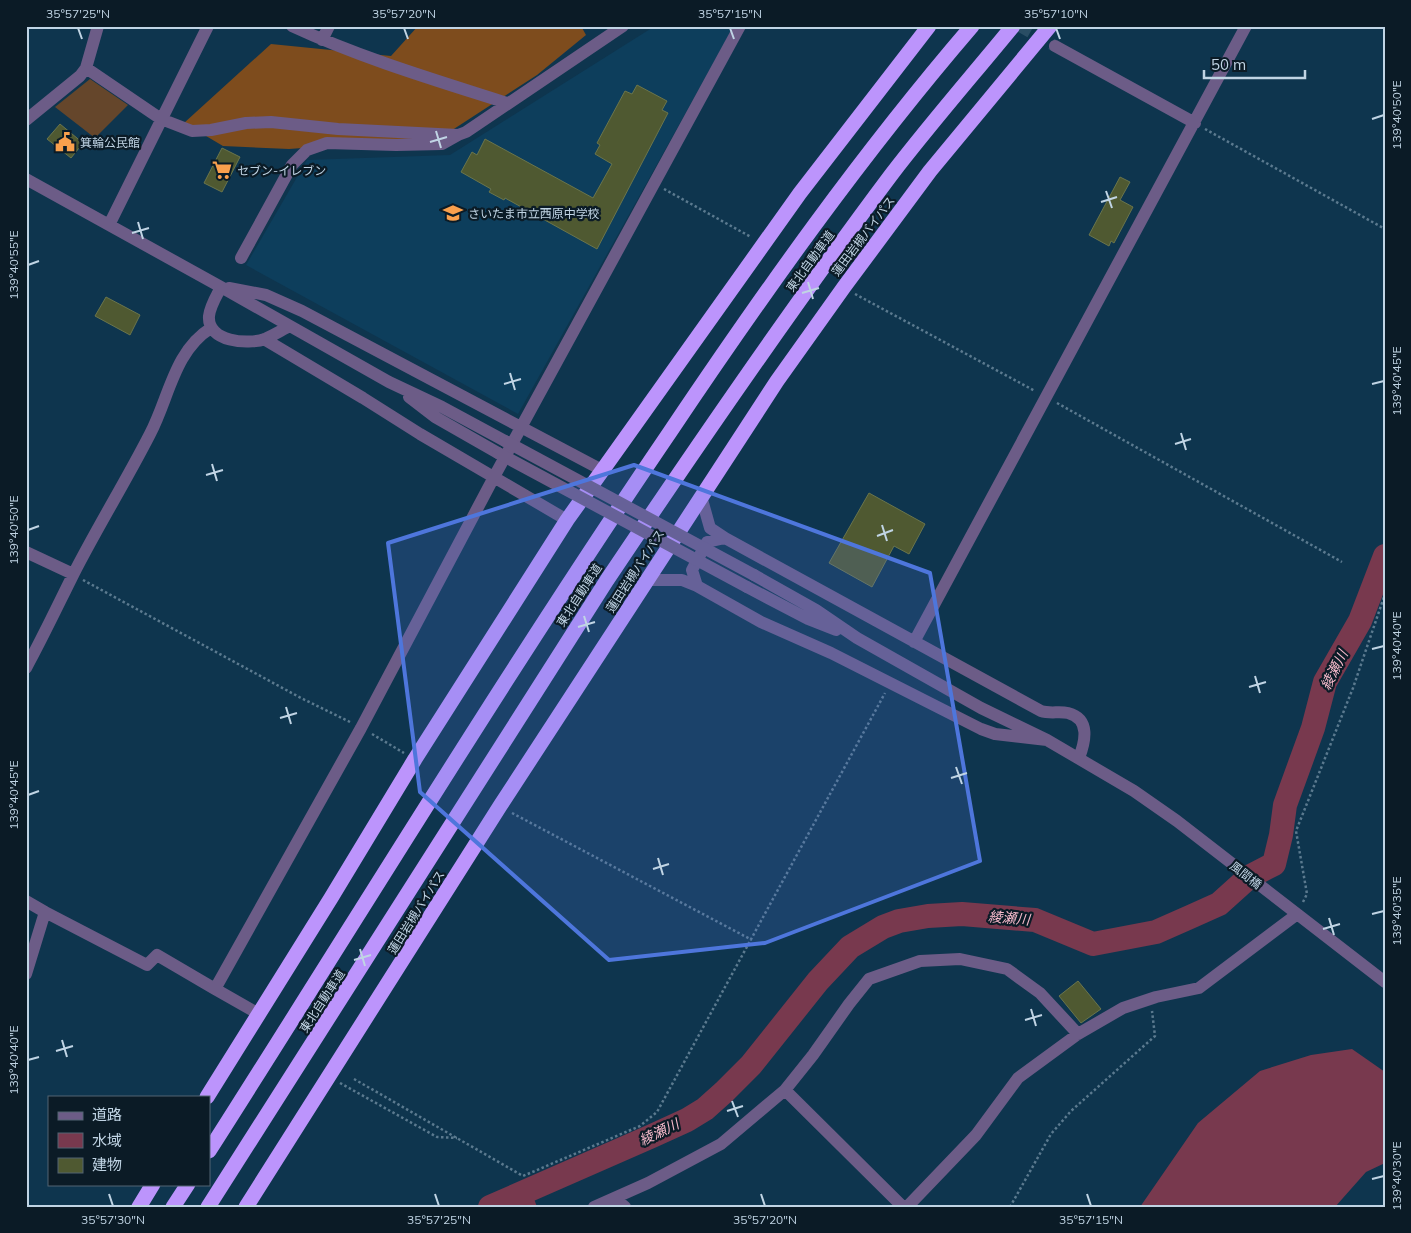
<svg xmlns="http://www.w3.org/2000/svg" width="1411" height="1233" font-family="Mulish,'Noto Sans JP',sans-serif">
<style>
.built{fill:#0d3e5c}
.green{fill:#65462b}
.forest{fill:#7e4c1d}
.water{fill:#78394e}
.lines{fill:none;stroke-linecap:round;stroke-linejoin:round}
.river{stroke:#78394e;stroke-width:24}
.building{fill:#4f5931;stroke:#6a754c}
.minor-tunnel{stroke:#294d64;stroke-width:12;stroke-dasharray:12 6;stroke-linecap:butt}
.path{stroke:#5b7a8f;stroke-width:2.5;stroke-dasharray:2.5 2.5;stroke-linecap:butt}
.minor{stroke:#6c5c87;stroke-width:12}
.highway{stroke:#bc94fc;stroke-width:15}
.minor-bridge{stroke:#6c5c87;stroke-width:12}
.marked{fill:#4e76dc;fill-opacity:0.2;stroke:#4e76dc;stroke-width:4;stroke-linejoin:round}
.ticks{fill:none;stroke:#c0d4e4;stroke-width:2}
.labels{text-anchor:middle;dominant-baseline:central;stroke-width:4.5;stroke-linejoin:round;paint-order:stroke}
.poi-label{font-size:12px;fill:#c0d4e4;stroke:#0b1b26;text-anchor:start}
.street-label{font-size:12px;fill:#c0d4e4;stroke:#0b1b26}
.water-label{font-size:14px;font-style:italic;fill:#f8bbcc;stroke:#0b1b26}
.neatline{fill:none;stroke:#c0d4e4;stroke-width:2}
.ticks-label{font-size:12px;text-anchor:middle;fill:#c0d4e4}
</style>
<rect width="100%" height="100%" fill="#0e354e"/>
<path class="built" d="M655 26H734L518 414 246 265 307 160 450 155Z"/>
<path class="green" d="M90 79 128 105 95 138 55 107Z"/>
<path class="forest" d="M418 26H581L586 35 537 75 440 138 289 149 223 146 184 123 271 44 391 56Z"/>
<path class="water" d="M1352 1049 1385 1072V1163L1366 1172 1335 1207H1140L1198 1123 1260 1071 1311 1055Z
M532 1193 537 1207H485Z"/>
<g class="lines">
<path class="river" d="M490 1207 652 1136 687 1120 705 1109 724 1092 751 1065 818 981 850 947 883 927 899 921 928 916 962 914 1035 920 1093 944 1156 932 1190 917 1219 904 1249 877 1274 864 1281 835 1285 805 1313 728 1325 682 1360 621 1385 556"/>
</g>
<path class="building" d="M637 85 667 101 662 110 668 113 597 249 505 198 504 200 489 192 491 189 461 172 472 152 477 155 485 139 593 198 612 164 595 154 600 145 597 143 625 91 632 94Z
M60 124 83 143 71 158 47 139Z
M222 148 240 157 222 192 204 183Z
M1120 177 1130 182 1120 200 1133 207 1114 243 1111 241 1109 246 1089 235Z
M106 297 140 315 130 335 95 316Z
M869 493 925 524 909 554 894 546 872 587 829 563Z
M1078 981 1101 1009 1081 1023 1059 996Z"/>
<g class="lines">
<path class="minor-tunnel" d="M1020 26 1055 46"/>
<path class="path" d="M1205 129 1385 229
M664 189 751 237
M855 294 1035 391
M1057 403 1342 562
M83 580 301 698 350 722
M372 734 404 753
M512 813 752 940
M1303 902 1307 894 1296 831 1353 688 1385 594
M354 1079 523 1176 640 1126 657 1112 885 693
M340 1083 437 1137 457 1138
M1010 1207 1051 1134 1071 1111 1155 1036 1152 1011"/>
<path class="minor" d="M292 26C361 58 435 80 507 103
M322 40 329 26
M1055 46 1195 123
M86 68 161 119 192 131 211 130 246 123 271 122 338 129 458 135 466 132 623 26
M26 120 80 76 86 68 98 26
M26 179 221 287 389 382 442 407 505 441
M109 225 208 26
M241 258 292 165 307 150 327 143 396 145 442 144 458 135
M221 287C217 295 210 306 209 316 207 342 248 345 265 339 274 335 282 330 290 326
M229 288 266 295 302 311 602 470
M264 339 363 398 420 434 567 520
M409 397 435 417 498 453
M701 496 710 528 725 538
M26 552 73 574
M754 575 816 610 857 638 981 708 1047 740 1134 791 1177 821 1385 982
M647 580H682L697 586
M747 587 808 619 836 630
M914 642 1246 26
M26 668C43 637 58 605 74 573 98 526 126 481 150 434 169 398 174 351 211 328
M1047 740 995 734 981 729 831 653 761 622 697 586 692 570 707 542 725 538 1041 711C1050 714 1059 711 1068 713 1091 719 1085 742 1079 758
M26 901 45 912 147 965 157 955 215 989 361 728 494 477 740 26
M26 974 45 912
M215 989 259 1014
M785 1090 903 1207
M614 1198 625 1207
M594 1207 648 1183 721 1144 785 1090 813 1055 849 1004 869 979 920 961 960 959 1007 969 1040 993 1078 1034
M907 1207 976 1135 1018 1078 1078 1034 1123 1008 1156 997 1199 988 1296 915"/>
<path class="highway" d="M207 1097 331 898 415 759 567 520 800 193 929 26
M209 1151C362 911 510 667 670 432 764 292 862 154 972 26
M139 1207 153 1184
M173 1207 188 1184
M208 1207 607 580C699 443 792 307 891 175 930 124 972 76 1013 26
M246 1207 500 806 777 381 844 287 930 171 1050 26"/>
<path class="minor-bridge" d="M505 441 754 575
M498 453 747 587"/>
</g>
<path class="marked" d="M634 465 930 573 980 861 765 943 609 960 420 792 388 543Z"/>
<path class="ticks" d="M78 28 82 39M404 28 408 39M730 28 734 39M1056 28 1060 39M1372 119 1384 115M436 131 441 148M430 142 447 137M1106 191 1112 208M1101 202 1117 197M138 222 143 239M132 233 149 228M28 265 39 261M808 282 813 299M802 293 819 288M510 373 515 390M504 384 521 379M1372 384 1384 381M1181 433 1186 450M1175 444 1191 439M212 464 217 481M206 475 223 470M882 525 887 541M28 530 39 526M877 536 893 530M584 616 589 632M578 627 595 622M1372 649 1384 646M1255 676 1260 693M1249 687 1266 682M286 707 291 724M280 718 297 713M956 767 962 784M951 778 967 773M28 795 39 791M658 858 663 875M653 869 669 864M1372 914 1384 911M1329 918 1334 935M1323 929 1340 924M360 949 365 966M354 960 371 955M1031 1009 1036 1026M1025 1020 1042 1015M62 1040 67 1057M56 1051 73 1046M28 1060 39 1057M732 1101 738 1117M727 1111 743 1106M1372 1179 1384 1176M109 1194 113 1206M435 1194 439 1206M761 1194 765 1206M1087 1194 1091 1206"/>
<defs>
<symbol id="civic-bare" viewBox="-9 -9 18 18"><path d="M-.6-6.5H3V-4.5H.6V-3L4-1V1h2V6H-6V1h2V-1L-.6-3ZM-1.2 2.5V6h2.4V2.5Z" fill="#f9a04d" stroke="#0b1b26" stroke-width="2.5" paint-order="stroke"/></symbol>
<symbol id="supermarket-bare" viewBox="-9 -9 18 18"><path d="M-6-5.5h2.5l.6 2H6L4.5 2H-2.5L-4.4-4H-6ZM-1.5 3.2a1.3 1.3 0 1 0 .1 0ZM3 3.2a1.3 1.3 0 1 0 .1 0Z" fill="#f9a04d" stroke="#0b1b26" stroke-width="2.5" paint-order="stroke"/></symbol>
<symbol id="school-bare" viewBox="-9 -9 18 18"><path d="M0-5L7-2L0 1L-7-2ZM-4 1L0 2.5L4 1V4Q0 6-4 4Z" fill="#f9a04d" stroke="#0b1b26" stroke-width="2.5" paint-order="stroke"/></symbol>
</defs>
<g fill-rule="evenodd">
<use href="#civic-bare" x="51" y="128" width="28" height="28"/>
<use href="#supermarket-bare" x="208" y="156" width="28" height="28"/>
<use href="#school-bare" x="439" y="199" width="28" height="28"/>
</g>
<g class="labels">
<g class="poi-label">
<text x="80" y="142">箕輪公民館</text>
<text x="237" y="170">セブン-イレブン</text>
<text x="468" y="213">さいたま市立西原中学校</text>
</g>
<g class="street-label">
<text transform="translate(863 236) rotate(-53)">蓮田岩槻バイパス</text>
<text transform="translate(810 261) rotate(-54)">東北自動車道</text>
<text transform="translate(635 571) rotate(-57)">蓮田岩槻バイパス</text>
<text transform="translate(579 595) rotate(-57)">東北自動車道</text>
<text transform="translate(1246 875) rotate(38)">風間橋</text>
<text transform="translate(416 912) rotate(-58)">蓮田岩槻バイパス</text>
<text transform="translate(322 1001) rotate(-57)">東北自動車道</text>
</g>
<g class="water-label">
<text transform="translate(1334 670) rotate(-63)">綾瀬川</text>
<text transform="translate(1009 918) rotate(5)">綾瀬川</text>
<text transform="translate(659 1132) rotate(-26)">綾瀬川</text>
</g>
</g>
<rect width="1411" height="1233" fill="none" stroke="#0b1b26" stroke-width="55"/>
<rect x="48" y="1096" width="162" height="90" fill="#0b1b26" stroke="#536572"/>
<rect x="58" y="1112" width="25" height="8" fill="#6c5c87" stroke="#536572"/>
<text x="92" y="1120" font-size="15" fill="#c0d4e4">道路</text>
<rect x="58" y="1133" width="25" height="15" fill="#78394e" stroke="#536572"/>
<text x="92" y="1146" font-size="15" fill="#c0d4e4">水域</text>
<rect x="58" y="1158" width="25" height="15" fill="#4f5931" stroke="#536572"/>
<text x="92" y="1170" font-size="15" fill="#c0d4e4">建物</text>
<path d="M1204 70v8h101v-8" fill="none" stroke="#c0d4e4" stroke-width="2.5"/>
<text x="1211" y="70" font-size="15" fill="#c0d4e4" stroke="#0b1b26" stroke-width="4" paint-order="stroke">50 m</text>
<rect x="28" y="28" width="1356" height="1178" class="neatline"/>
<g class="ticks-label">
<text x="78" y="18">35°57'25"N</text>
<text x="404" y="18">35°57'20"N</text>
<text x="730" y="18">35°57'15"N</text>
<text x="1056" y="18">35°57'10"N</text>
<text transform="translate(1397 115) rotate(-90)" y="4">139°40'50"E</text>
<text transform="translate(14 265) rotate(-90)" y="4">139°40'55"E</text>
<text transform="translate(1397 381) rotate(-90)" y="4">139°40'45"E</text>
<text transform="translate(14 530) rotate(-90)" y="4">139°40'50"E</text>
<text transform="translate(1397 646) rotate(-90)" y="4">139°40'40"E</text>
<text transform="translate(14 795) rotate(-90)" y="4">139°40'45"E</text>
<text transform="translate(1397 911) rotate(-90)" y="4">139°40'35"E</text>
<text transform="translate(14 1060) rotate(-90)" y="4">139°40'40"E</text>
<text transform="translate(1397 1176) rotate(-90)" y="4">139°40'30"E</text>
<text x="113" y="1224">35°57'30"N</text>
<text x="439" y="1224">35°57'25"N</text>
<text x="765" y="1224">35°57'20"N</text>
<text x="1091" y="1224">35°57'15"N</text>
</g>
</svg>
